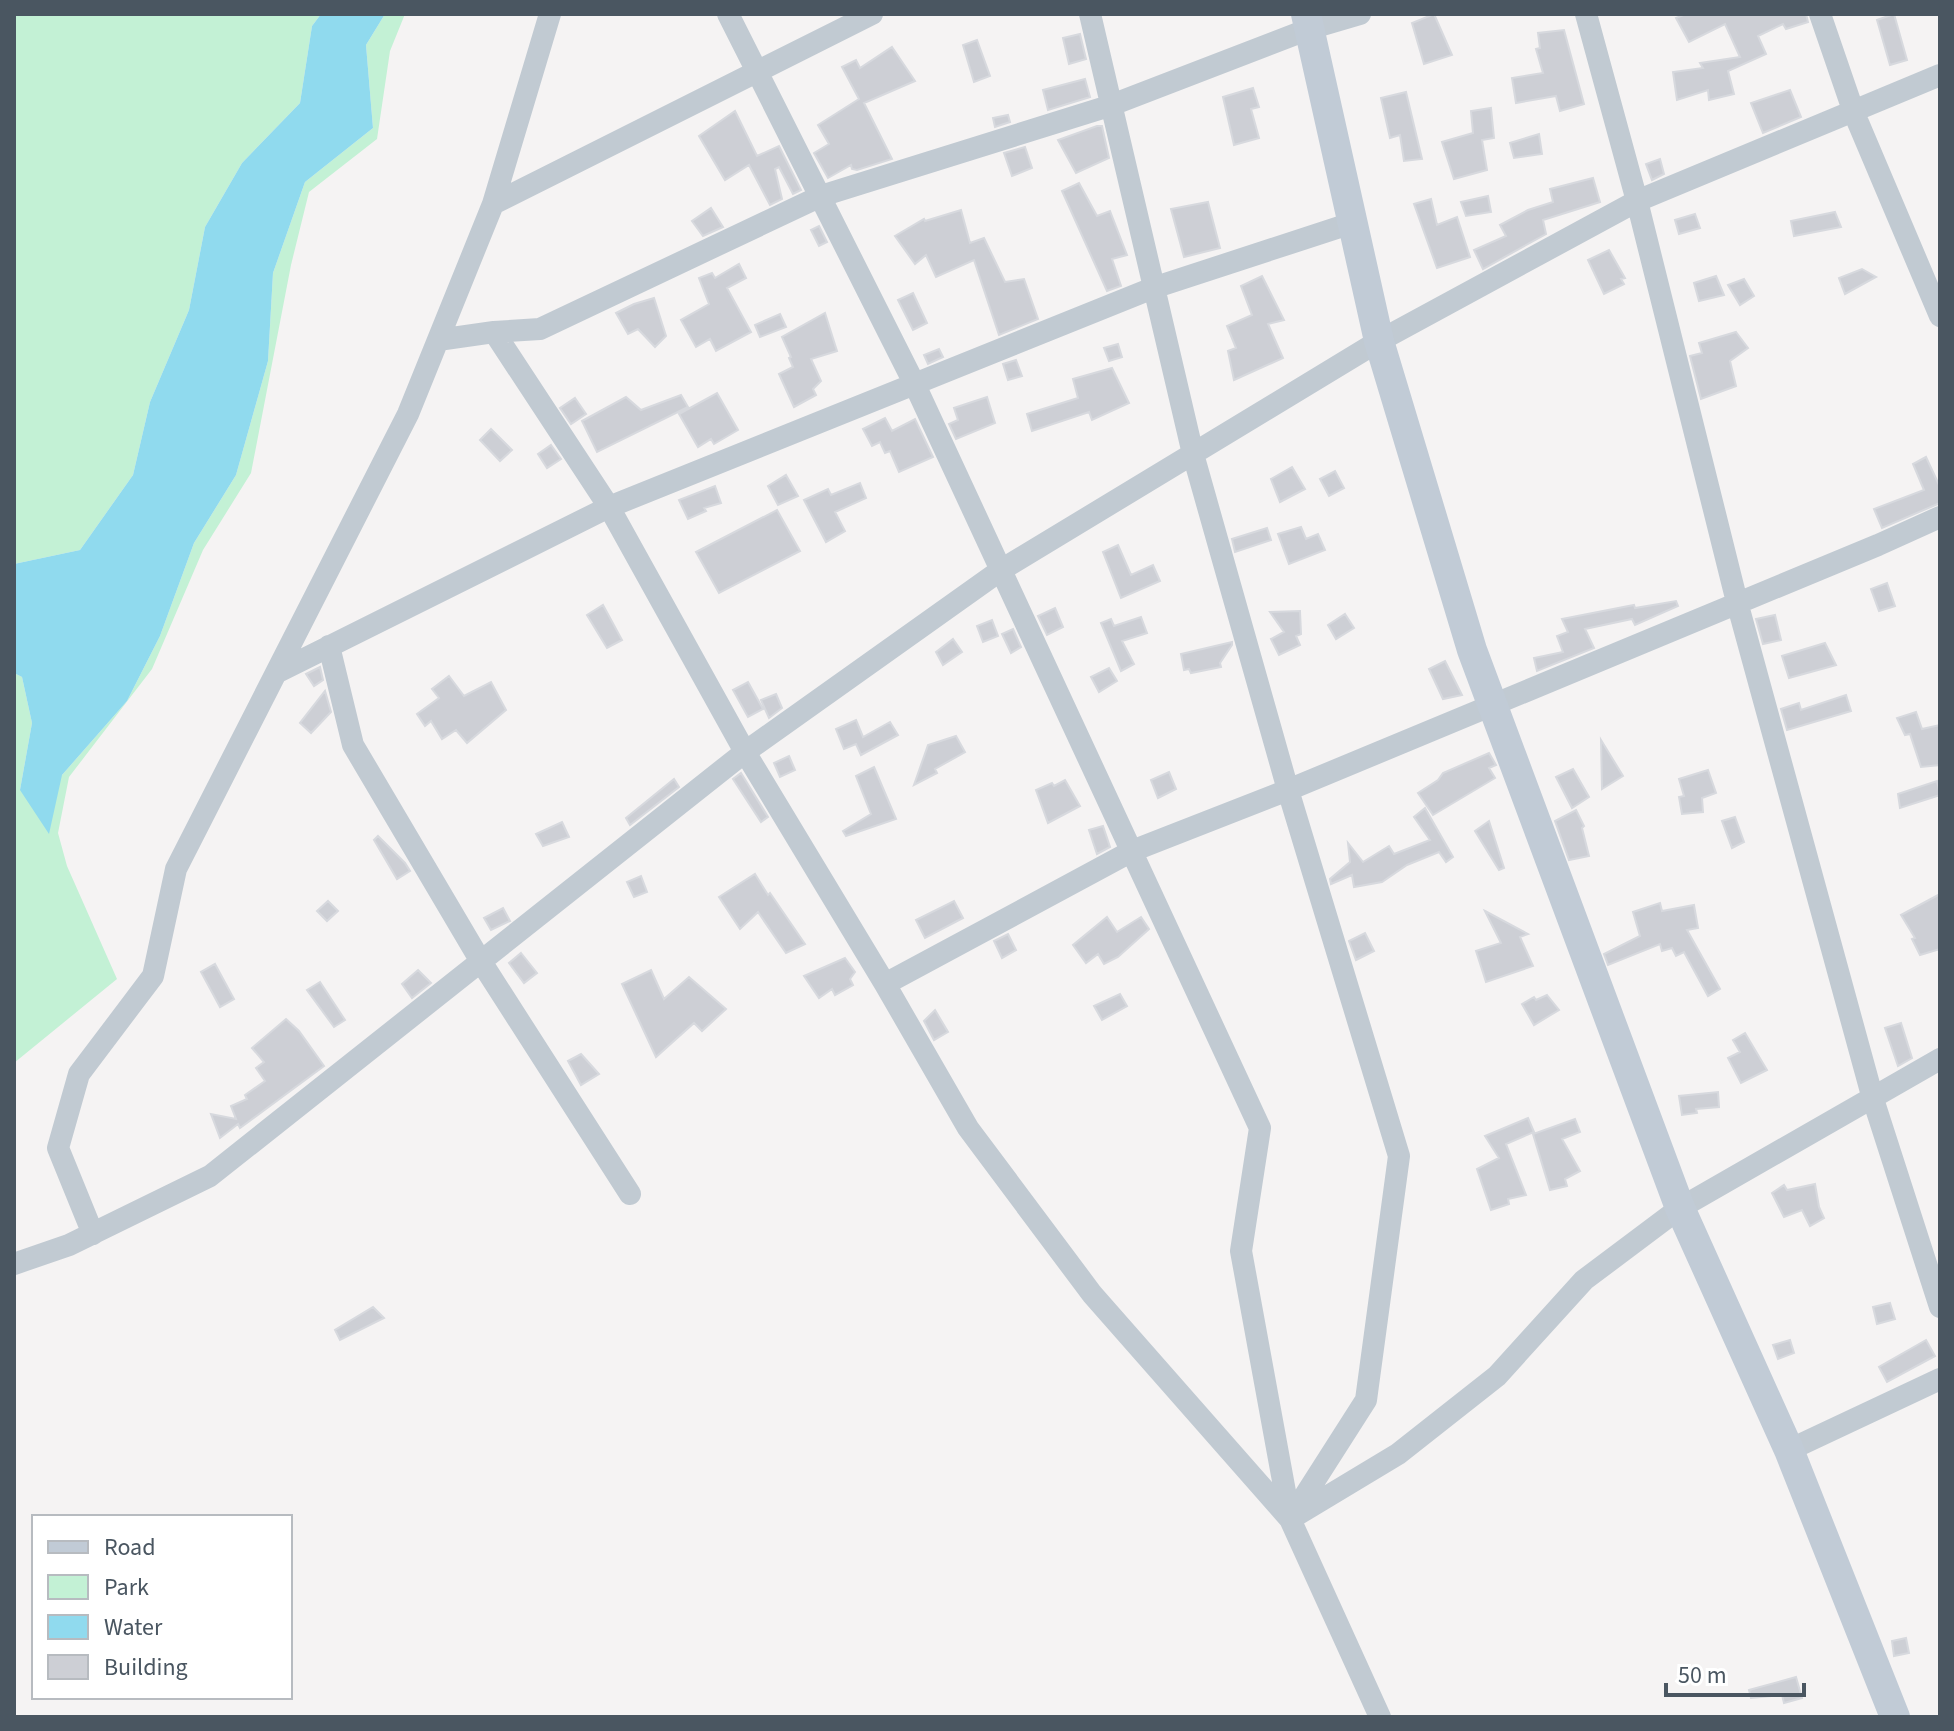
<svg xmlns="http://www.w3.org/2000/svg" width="1954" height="1731" font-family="'Source Sans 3',sans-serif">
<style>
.green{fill:#c3f1d5}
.water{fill:#90daee}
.building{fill:#cdcfd5;stroke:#d7d9de;stroke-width:2}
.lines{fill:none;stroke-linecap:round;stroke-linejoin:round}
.street{stroke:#c1cad2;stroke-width:22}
.secondary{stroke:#c1cbd6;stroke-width:30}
</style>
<rect width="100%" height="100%" fill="#f5f3f3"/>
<path class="green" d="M14 14H321L312 26 300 103 242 163 205 227 189 310 150 402 133 475 80 550 14 564Z
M385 14H405L390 51 377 139 309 192 291 265 251 473 203 550 152 669 69 777 58 833 67 866 117 979 14 1063V673L22 677 32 723 20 790 62 775 127 701 160 636 194 543 236 475 268 361 273 273 305 182 373 128 366 45Z"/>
<path class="water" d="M321 14H385L366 45 373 128 305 182 273 273 268 361 236 475 194 543 160 636 127 701 62 775 49 834 20 790 32 723 22 677 14 673V564L80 550 133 475 150 402 189 310 205 227 242 163 300 103 312 26Z"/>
<path class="building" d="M1434 14 1452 55 1424 64 1412 23Z
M1686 14H1806L1808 22 1786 29 1783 24 1758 36 1766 54 1728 71 1734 94 1709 100 1708 90 1677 100 1673 72 1703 68 1700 63 1740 57 1725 24 1689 42 1676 18Z
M1894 14 1907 60 1890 65 1877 20Z
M1564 30 1584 104 1560 111 1556 96 1516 103 1512 78 1543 73 1536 49 1540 48 1538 33Z
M1080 34 1086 59 1069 64 1063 38Z
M977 40 990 76 974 82 963 45Z
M892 47 915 81 864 103 892 159 857 170 852 169 851 165 828 178 814 153 829 144 818 125 859 99 842 67 856 60 860 68Z
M1085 79 1090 97 1048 110 1043 90Z
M1253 88 1259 107 1251 109 1259 138 1234 145 1223 97Z
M1790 90 1801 117 1763 133 1751 103Z
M1406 92 1422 159 1404 161 1400 135 1390 138 1381 98Z
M1491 108 1494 138 1482 140 1487 170 1454 179 1442 142 1473 133 1471 111Z
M735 111 757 156 779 146 801 190 793 194 779 167 775 169 782 199 770 205 749 165 725 180 699 136Z
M1008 115 1010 122 995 127 993 118Z
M1097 126H1102L1109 158 1076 173 1058 140Z
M1539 134 1542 154 1514 158 1510 143Z
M1025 147 1032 168 1012 176 1004 153Z
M1660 159 1664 174 1652 180 1646 164Z
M1593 178 1600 202 1543 220 1546 234 1483 269 1474 250 1506 236 1500 225 1528 210 1553 202 1550 189Z
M1079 183 1097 216 1110 211 1127 255 1112 259 1121 286 1107 291 1062 191Z
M1488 196 1491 212 1466 216 1461 202Z
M1431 199 1437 225 1457 217 1470 257 1437 268 1414 204Z
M1208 202 1220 248 1184 257 1171 209Z
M711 208 723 227 703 236 692 221Z
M961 210 970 243 984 238 1005 282 1024 279 1038 319 999 335 974 260 936 277 926 255 915 264 895 236 924 219 925 221Z
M1835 212 1841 227 1794 236 1791 221Z
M1695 214 1700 228 1679 234 1675 220Z
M819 226 827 242 819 246 811 230Z
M1609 250 1625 278 1621 279 1624 284 1604 294 1588 260Z
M739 264 746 278 727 288 751 332 716 351 710 339 696 347 681 320 709 304 699 278 712 273 715 278Z
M1862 269 1876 277 1845 294 1839 278Z
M1262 276 1284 320 1268 324 1283 358 1234 380 1228 351 1236 348 1227 326 1252 315 1241 286Z
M1716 276 1724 295 1699 301 1694 283Z
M1744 279 1754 296 1740 305 1728 285Z
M913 293 927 323 913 330 898 300Z
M654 298 666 336 655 347 638 329 628 334 616 313 634 304Z
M825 313 837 351 811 359 821 381 813 389 816 395 794 407 779 374 793 367 789 358 791 357 782 337Z
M780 314 786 327 760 337 755 325Z
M1736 332 1748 348 1730 361 1736 386 1701 399 1690 356 1702 353 1699 343Z
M1118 344 1122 357 1109 361 1104 348Z
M939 349 943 357 928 364 924 355Z
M1016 360 1022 376 1008 380 1003 364Z
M1112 368 1129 403 1092 420 1089 412 1032 431 1027 414 1078 398 1073 379Z
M717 393 738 430 714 444 711 439 698 447 679 414Z
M681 395 688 407 597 452 582 421 626 397 641 410Z
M987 397 995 423 956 439 949 424 958 420 954 408Z
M575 398 586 414 571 424 560 408Z
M885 418 892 431 915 419 933 457 899 472 890 451 885 453 880 442 872 446 863 429Z
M491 429 512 450 500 461 480 440Z
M551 445 561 459 547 468 538 454Z
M1926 457 1940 487V503L1882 528 1874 509 1924 490 1913 464Z
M1292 467 1305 489 1280 502 1271 479Z
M1335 471 1344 488 1329 496 1320 479Z
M786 475 798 496 778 505 768 486Z
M860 483 866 498 835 512 845 531 826 542 804 500 828 489 831 495Z
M715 486 721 503 704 508 706 511 688 519 679 500Z
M777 510 800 551 719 593 696 552Z
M1301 527 1306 539 1318 534 1325 550 1289 564 1278 534Z
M1267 528 1271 540 1235 552 1232 539Z
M1118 545 1131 575 1153 565 1160 581 1121 598 1103 552Z
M1887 583 1895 606 1879 611 1871 589Z
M1676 601 1678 606 1635 625 1632 619 1585 629 1594 648 1537 671 1534 658 1563 652 1557 636 1568 632 1562 619 1634 605 1635 608Z
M603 605 622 640 607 648 587 615Z
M1055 608 1063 627 1047 635 1038 616Z
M1300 611 1301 634 1296 636 1300 645 1279 655 1271 639 1284 632 1270 612Z
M1345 614 1354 628 1336 639 1328 625Z
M1775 615 1781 640 1763 644 1756 619Z
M1141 617 1147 633 1122 641 1134 664 1121 671 1101 623 1111 619 1114 626Z
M992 620 998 636 983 642 977 626Z
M1013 629 1021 647 1011 653 1002 634Z
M953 639 962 652 943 665 936 652Z
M1232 642V645L1220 663 1221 667 1191 673 1189 669 1184 670 1181 654Z
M1825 643 1836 665 1789 678 1782 656Z
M1445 661 1462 695 1443 699 1429 669Z
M320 667 323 680 314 686 306 674Z
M1109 668 1117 681 1099 692 1091 677Z
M449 676 464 696 491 682 506 710 467 743 456 730 442 739 431 721 425 726 417 714 439 698 432 689Z
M748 682 763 709 748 717 733 690Z
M325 691 331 712 311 733 300 723Z
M776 694 782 708 769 718 761 700Z
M1846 695 1851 711 1787 730 1781 709 1799 703 1801 710Z
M1916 712 1922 729 1940 725V765L1921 767 1910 734 1905 735 1897 718Z
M856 720 863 737 890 722 898 735 861 755 856 744 844 749 836 729Z
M956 736 965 752 935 769 937 773 914 785 928 745Z
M1601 740 1623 776 1602 789Z
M1489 753 1496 765 1489 768 1495 778 1433 815 1418 793 1438 780 1443 773Z
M789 756 795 770 780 777 774 763Z
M874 767 896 819 846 836 843 831 871 814 856 776Z
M1573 769 1589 797 1572 808 1556 777Z
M1708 770 1716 793 1702 798 1703 812 1682 814 1679 797 1684 796 1679 779Z
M1169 772 1176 789 1158 798 1151 780Z
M741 773 768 817 761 822 733 779Z
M674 779 679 787 630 825 626 818Z
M1065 780 1080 806 1048 823 1036 790 1052 783 1054 786Z
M1937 781 1940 795 1900 808 1898 794Z
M1425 808 1453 857 1446 862 1439 852 1407 865 1382 882 1354 887 1352 875 1331 884 1330 879 1350 862 1348 843 1363 862 1389 846 1394 854 1430 840 1414 817Z
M1576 810 1584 826 1582 828 1589 856 1569 860 1555 821Z
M1735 817 1744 842 1732 848 1722 821Z
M1489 821 1504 868 1499 870 1475 831Z
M562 822 569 837 543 846 536 834Z
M1103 826 1110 847 1097 854 1089 830Z
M378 836 405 863 410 871 397 879 374 840Z
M755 874 768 895 770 893 805 944 786 953 758 912 740 929 719 897Z
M641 876 647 892 634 897 627 882Z
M1940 894V949L1920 955 1912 939 1915 938 1901 915Z
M328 901 338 911 327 921 317 911Z
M954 901 963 918 925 938 916 920Z
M1660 903 1662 911 1694 905 1698 928 1687 930 1720 989 1708 996 1684 952 1676 956 1672 948 1662 951 1660 944 1608 965 1604 954 1640 936 1633 912Z
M503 908 510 921 491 930 484 918Z
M1485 911 1528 934 1520 937 1533 966 1486 982 1476 951 1501 943Z
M1107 917 1117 932 1141 917 1149 929 1118 957 1104 964 1098 954 1086 963 1073 945Z
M1365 933 1374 951 1356 960 1349 941Z
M1008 934 1016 950 1002 958 994 941Z
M521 953 537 973 524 983 509 963Z
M845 958 855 972 850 979 853 985 835 995 832 989 819 998 804 976Z
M215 964 234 999 220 1007 201 972Z
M418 970 431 983 412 998 402 984Z
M651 970 664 999 689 977 726 1009 702 1031 694 1023 656 1057 622 984Z
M320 982 345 1020 334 1027 307 990Z
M1120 994 1127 1006 1102 1020 1094 1006Z
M1547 995 1559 1010 1534 1025 1522 1004 1534 997 1536 1000Z
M935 1010 948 1032 934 1040 924 1021Z
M286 1019 299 1031 324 1066 240 1128 238 1124 220 1138 211 1114 236 1119 231 1106 247 1099 245 1095 265 1081 256 1068 264 1062 252 1048Z
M1901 1023 1912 1058 1898 1066 1885 1028Z
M1745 1033 1767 1070 1741 1083 1728 1058 1740 1052 1733 1040Z
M581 1054 599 1074 581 1085 568 1061Z
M1718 1092 1719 1107 1696 1109 1697 1113 1682 1115 1679 1096Z
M1528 1118 1534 1132 1506 1144 1526 1195 1508 1199 1509 1204 1491 1210 1477 1169 1499 1158 1485 1136Z
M1575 1119 1580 1132 1562 1139 1580 1171 1565 1179 1567 1186 1550 1190 1533 1134Z
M1815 1184 1819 1207 1824 1218 1810 1226 1802 1210 1784 1217 1772 1193 1784 1185 1787 1190Z
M1890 1303 1895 1319 1877 1324 1873 1307Z
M373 1307 384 1318 340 1340 335 1330Z
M1790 1340 1794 1353 1778 1359 1773 1345Z
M1926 1340 1935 1356 1887 1382 1879 1367Z
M1906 1638 1909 1653 1894 1656 1892 1641Z
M1796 1677 1802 1698 1784 1703 1782 1695 1751 1698 1749 1690Z"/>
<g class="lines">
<path class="street" d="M728 14 915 385 1260 1128 1241 1251 1290 1519 1380 1717
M1090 14 1193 454 1288 790 1399 1156 1366 1400 1290 1519
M1586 14 1637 201 1737 602 1873 1099 1940 1307
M1820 14 1854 113 1940 316
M493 204 872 14
M494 332 609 507 745 752 885 984 968 1128 1092 1294 1289 1518
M438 340 494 332 540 329 821 196 1109 106 1309 29 1360 14
M329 646 353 745 480 960 630 1194
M276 673 609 507 1153 288 1352 223
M885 984 1132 851 1288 790 1878 545 1940 517
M93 1234 58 1148 79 1074 153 976 176 869 408 414 493 204 550 14
M14 1264 69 1245 210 1176 745 752 1001 570 1379 341 1637 201 1940 75
M1789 1450 1940 1379
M1295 1516 1398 1454 1497 1376 1584 1280 1680 1208 1940 1059"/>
<path class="secondary" d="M1306 14 1379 341 1472 650 1680 1208 1789 1450 1895 1717"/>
</g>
<rect width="1954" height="1731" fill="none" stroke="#4a5661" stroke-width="32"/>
<rect x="32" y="1515" width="260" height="184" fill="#ffffff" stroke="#b7bbc0" stroke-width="2"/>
<rect x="48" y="1541" width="40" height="12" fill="#c1cbd6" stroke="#b7bbc0" stroke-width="2"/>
<text x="104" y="1555" font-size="24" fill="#4a5661">Road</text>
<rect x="48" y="1575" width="40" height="24" fill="#c3f1d5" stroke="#b7bbc0" stroke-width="2"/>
<text x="104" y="1595" font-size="24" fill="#4a5661">Park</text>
<rect x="48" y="1615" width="40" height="24" fill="#90daee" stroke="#b7bbc0" stroke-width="2"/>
<text x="104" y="1635" font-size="24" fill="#4a5661">Water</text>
<rect x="48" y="1655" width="40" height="24" fill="#cdcfd5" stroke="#b7bbc0" stroke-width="2"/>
<text x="104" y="1675" font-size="24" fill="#4a5661">Building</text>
<path d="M1666 1683v12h138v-12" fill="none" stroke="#4a5661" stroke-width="4"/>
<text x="1678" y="1683" font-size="24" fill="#4a5661" stroke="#ffffff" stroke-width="6" paint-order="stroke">50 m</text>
</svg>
